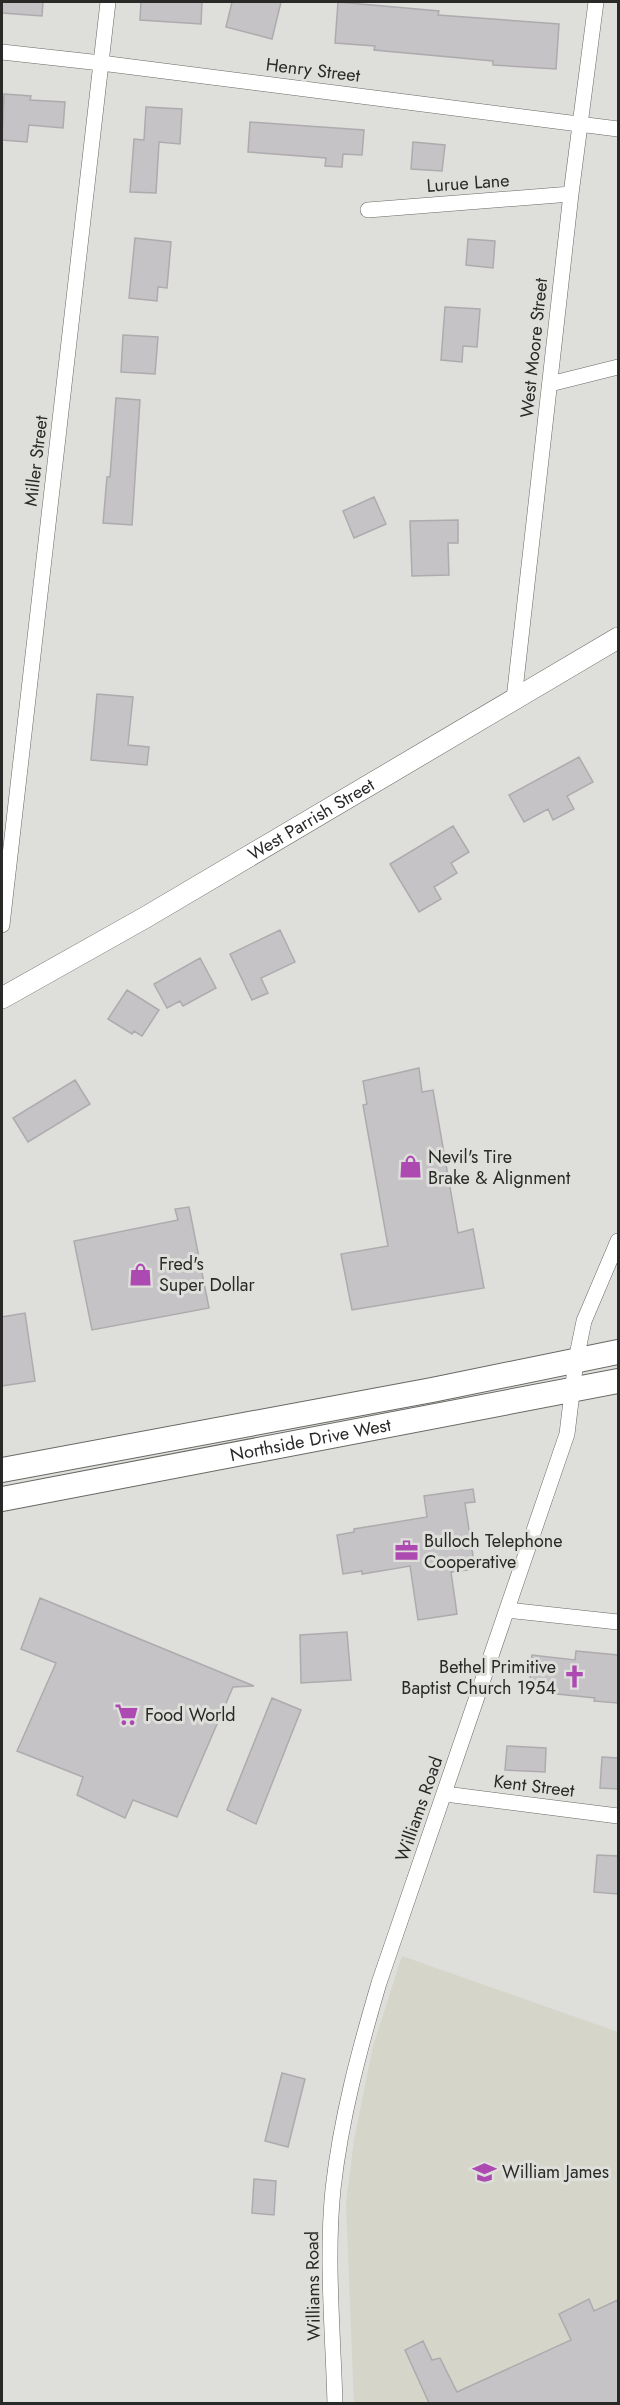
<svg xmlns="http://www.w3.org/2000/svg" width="620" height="2405" font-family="Jost,sans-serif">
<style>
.built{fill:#d6d5ca}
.building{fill:#c5c3c5;stroke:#aeabae;stroke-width:1.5}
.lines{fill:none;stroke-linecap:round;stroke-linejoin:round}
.street-casing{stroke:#686865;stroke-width:16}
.secondary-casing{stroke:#686865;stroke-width:22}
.primary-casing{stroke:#686865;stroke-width:26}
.street{stroke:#fff;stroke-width:15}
.secondary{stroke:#fff;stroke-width:21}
.primary{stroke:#fff;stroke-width:24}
.labels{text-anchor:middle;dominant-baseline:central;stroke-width:6;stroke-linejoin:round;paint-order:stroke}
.street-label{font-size:18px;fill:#292928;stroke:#dededb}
.poi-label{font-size:18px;fill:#292928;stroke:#dededb;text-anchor:start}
</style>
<rect width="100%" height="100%" fill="#dededb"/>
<path class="built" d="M402 1956 618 2032V2403L354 2404 346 2203 354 2140 373 2046Z"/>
<path class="building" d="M2 2H43L42 16 2 13Z
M141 2H202L201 24 140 20Z
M232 2H281L272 39 226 27Z
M338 2 439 11 438 15 559 24 556 69 493 65V61L374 50 375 46 335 43Z
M4 94 31 96 30 100 65 102 63 128 29 125 27 142 2 140Z
M146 107 182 109 180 144 159 142 156 193 130 192 134 139 144 140Z
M250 122 364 130 362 155 343 154 342 167 325 166 326 158 248 152Z
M413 142 445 145 442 171 411 169Z
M135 238 171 242 167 288 158 287 157 301 129 298Z
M468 239 495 241 493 268 466 265Z
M445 307 480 309 477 347 463 346 462 362 441 360Z
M123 335 158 337 155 374 121 372Z
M116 398 140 400 132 525 103 523 107 477H110Z
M374 497 386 524 354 538 343 511Z
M458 520V543H448L449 575 412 576 410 521Z
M97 694 133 697 128 745 149 747 147 765 91 760Z
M579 757 593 782 567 796 574 809 553 820 548 809 524 822 509 795Z
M453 826 469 852 451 863 457 873 434 887 441 899 419 912 390 864Z
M280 930 295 962 261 978 268 993 252 1000 230 954Z
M200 958 216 988 183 1006 180 1001 167 1008 154 984Z
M127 990 159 1010 142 1036 134 1031 132 1034 108 1019Z
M419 1068 422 1092 433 1090 458 1233 473 1229 484 1288 352 1310 341 1254 388 1246 363 1105 367 1104 363 1081Z
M75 1080 90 1104 28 1142 13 1118Z
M189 1207 209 1308 92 1330 74 1241 178 1220 175 1209Z
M25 1313 35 1381 2 1386V1317Z
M473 1489 475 1502 465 1503 475 1569 451 1572 457 1614 418 1620 410 1566 362 1574V1571L343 1574 337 1535 354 1532V1529L427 1517 424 1496Z
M40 1598 254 1686 233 1687 177 1817 133 1800 125 1818 77 1795 83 1777 17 1751 56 1663 21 1649Z
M347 1632 351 1680 301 1683 300 1635Z
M576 1651 618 1655V1703L594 1701 595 1698 529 1691 532 1655 575 1660Z
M272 1698 301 1710 256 1824 227 1810Z
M507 1746 546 1748 545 1772 505 1770Z
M602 1757 618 1758V1789L600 1788Z
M597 1855 618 1856V1894L594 1892Z
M282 2073 305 2079 288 2147 265 2141Z
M254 2179 276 2181 274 2215 252 2213Z
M589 2299 594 2311 618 2300V2403H429L405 2350 423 2341 432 2360 440 2358 457 2392 571 2340 559 2314Z"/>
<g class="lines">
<defs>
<path id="street" d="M2 52 101 63 618 129
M368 210 571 194
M550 384 618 367
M514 699 571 194 596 2
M2 925 108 2
M507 1610 618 1622
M445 1794 618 1816
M335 2404C333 2332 326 2259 333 2189 341 2118 359 2051 379 1983L567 1434 576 1360 584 1321 618 1241"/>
<g id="secondary">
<path id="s1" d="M2 998 146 917 618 638"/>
</g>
<g id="primary">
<path d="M2 1470 432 1390 618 1352"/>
<path id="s2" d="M2 1499 618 1381"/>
</g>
</defs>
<use href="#street" class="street-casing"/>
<use href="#secondary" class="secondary-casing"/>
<use href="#primary" class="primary-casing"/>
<use href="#street" class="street"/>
<use href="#secondary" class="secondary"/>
<use href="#primary" class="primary"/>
</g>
<defs>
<symbol id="shop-bare" viewBox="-9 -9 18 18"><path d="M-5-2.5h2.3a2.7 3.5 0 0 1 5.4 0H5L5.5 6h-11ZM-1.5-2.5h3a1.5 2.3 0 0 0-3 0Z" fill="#ad4ab1" stroke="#dededb" stroke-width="2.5" paint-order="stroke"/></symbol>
<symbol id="office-bare" viewBox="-9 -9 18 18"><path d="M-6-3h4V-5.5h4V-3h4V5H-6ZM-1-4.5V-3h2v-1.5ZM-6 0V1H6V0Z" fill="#ad4ab1" stroke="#dededb" stroke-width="2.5" paint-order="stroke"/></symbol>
<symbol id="church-bare" viewBox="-9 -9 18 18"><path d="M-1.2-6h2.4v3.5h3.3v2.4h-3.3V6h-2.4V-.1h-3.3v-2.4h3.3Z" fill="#ad4ab1" stroke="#dededb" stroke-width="2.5" paint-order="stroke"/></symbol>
<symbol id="supermarket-bare" viewBox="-9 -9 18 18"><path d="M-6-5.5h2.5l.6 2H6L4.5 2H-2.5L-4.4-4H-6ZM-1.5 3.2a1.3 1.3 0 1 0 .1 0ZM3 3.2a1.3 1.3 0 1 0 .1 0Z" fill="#ad4ab1" stroke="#dededb" stroke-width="2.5" paint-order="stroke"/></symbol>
<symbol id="school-bare" viewBox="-9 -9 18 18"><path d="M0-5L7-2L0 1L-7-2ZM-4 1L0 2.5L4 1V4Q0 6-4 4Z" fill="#ad4ab1" stroke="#dededb" stroke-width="2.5" paint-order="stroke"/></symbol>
</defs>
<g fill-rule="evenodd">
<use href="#shop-bare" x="394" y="1150" width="33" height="33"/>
<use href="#shop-bare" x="124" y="1258" width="33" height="33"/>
<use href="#office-bare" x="390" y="1534" width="33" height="33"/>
<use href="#church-bare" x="558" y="1660" width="33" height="33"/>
<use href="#supermarket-bare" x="110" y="1698" width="33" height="33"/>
<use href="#school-bare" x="468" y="2156" width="33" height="33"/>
</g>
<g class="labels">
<g class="street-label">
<text transform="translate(313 70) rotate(7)">Henry Street</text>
<text transform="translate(468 183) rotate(-4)">Lurue Lane</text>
<text transform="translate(534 348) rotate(-84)">West Moore Street</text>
<text transform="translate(36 461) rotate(-83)">Miller Street</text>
<text stroke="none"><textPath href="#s1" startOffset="357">West Parrish Street</textPath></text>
<text stroke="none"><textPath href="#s2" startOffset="314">Northside Drive West</textPath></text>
<text transform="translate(534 1786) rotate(7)">Kent Street</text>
<text transform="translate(419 1809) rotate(-71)">Williams Road</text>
<text transform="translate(313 2286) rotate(-91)">Williams Road</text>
</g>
<g class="poi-label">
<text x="428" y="1157">Nevil's Tire<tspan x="428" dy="21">Brake &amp; Alignment</tspan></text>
<text x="159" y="1264">Fred's<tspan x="159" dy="21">Super Dollar</tspan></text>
<text x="424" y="1541">Bulloch Telephone<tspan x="424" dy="21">Cooperative</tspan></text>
<text x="556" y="1667" text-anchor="end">Bethel Primitive<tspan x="556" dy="21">Baptist Church 1954</tspan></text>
<text x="145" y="1715">Food World</text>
<text x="502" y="2172">William James</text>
</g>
</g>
<rect width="620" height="2405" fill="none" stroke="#292928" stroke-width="6"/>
</svg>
